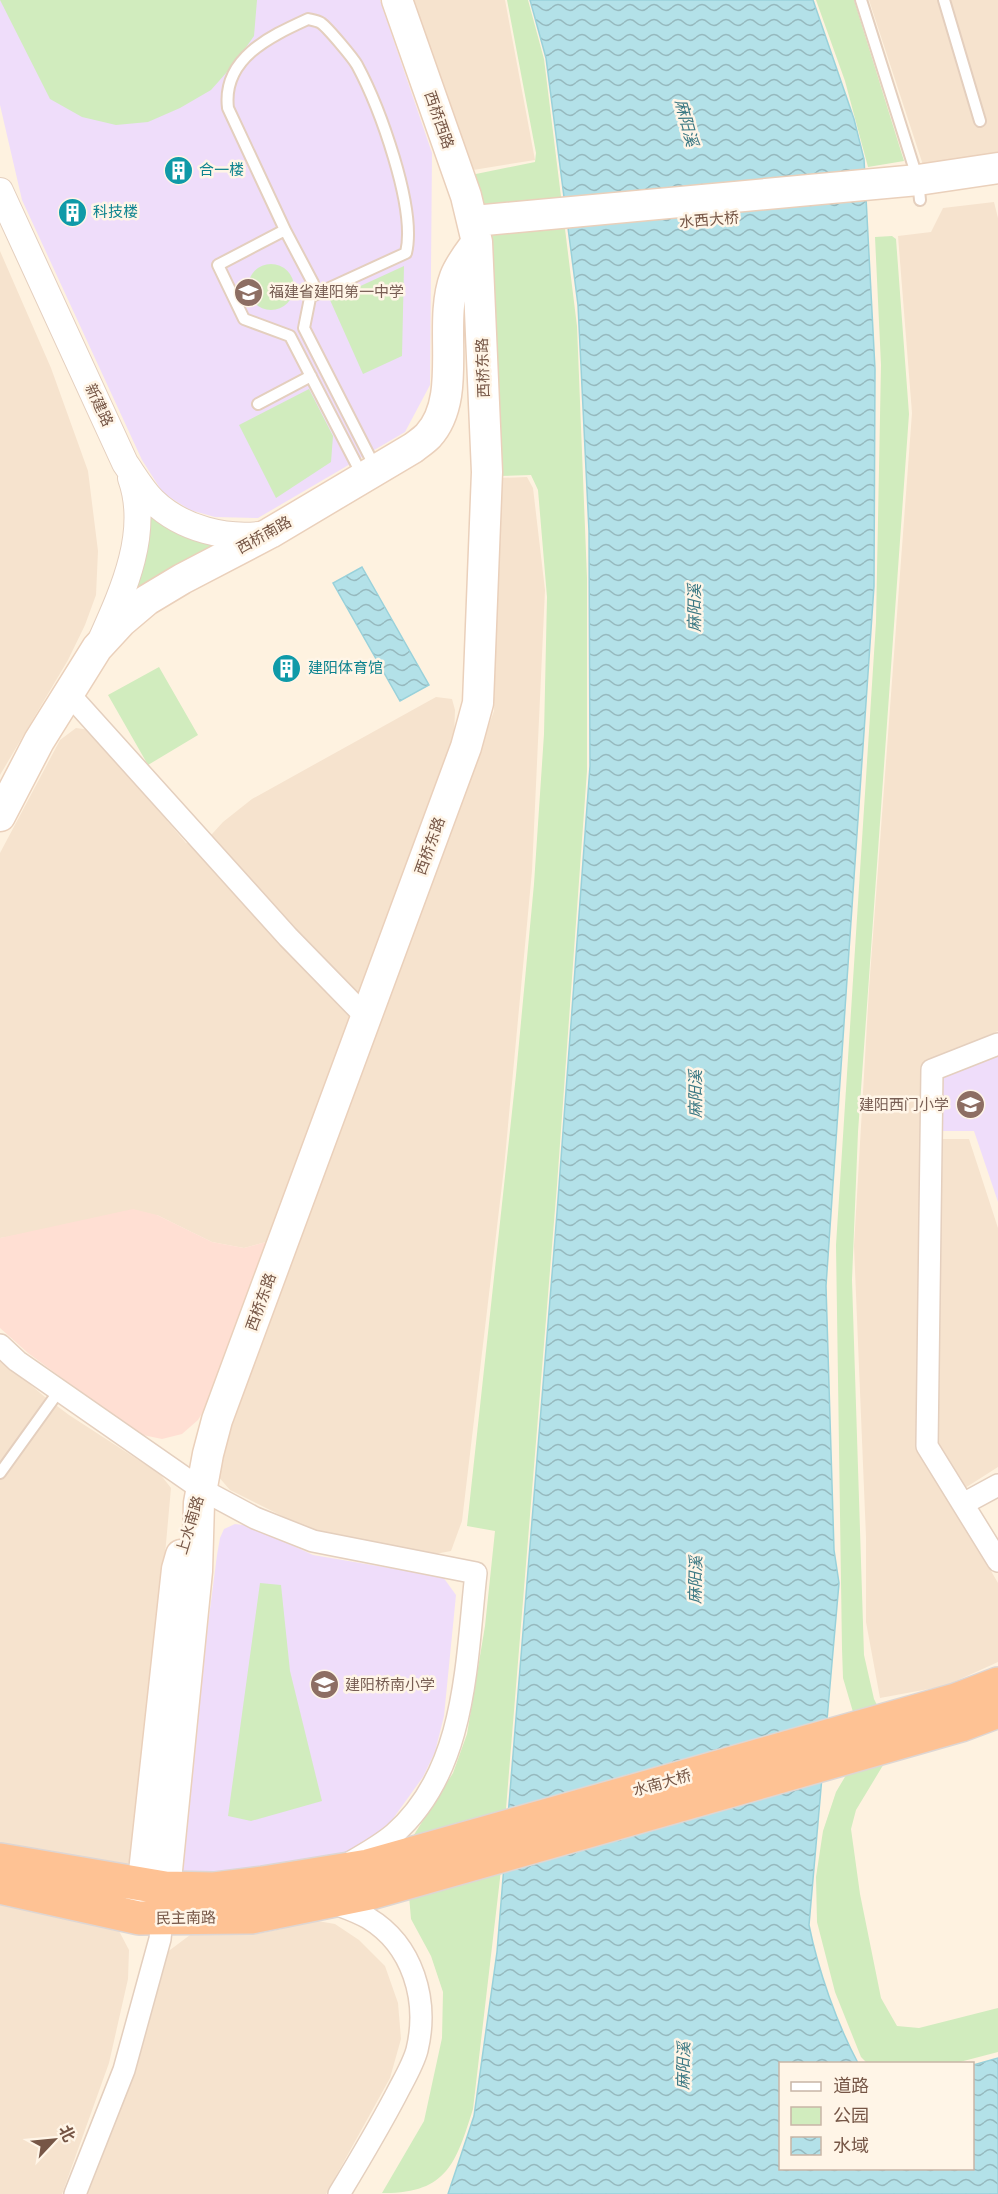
<svg xmlns="http://www.w3.org/2000/svg" width="998" height="2194" font-family="Signika,'Noto Sans SC',sans-serif">
<style>
.residential{fill:#f6e3ce}
.commercial{fill:#ffdfd3}
.education{fill:#efddfa}
.green{fill:#d1ecbe}
.water{fill:url(#water-waves);stroke:#99d1da;stroke-width:1.5}
.lines{fill:none;stroke-linecap:round;stroke-linejoin:round}
.service-casing{stroke:#e4cfbe;stroke-width:14}
.minor-casing{stroke:#e4cfbe;stroke-width:24}
.tertiary-casing{stroke:#e4cfbe;stroke-width:28}
.secondary-casing{stroke:#ead0bb;stroke-width:33}
.trunk-casing{stroke:#ded6d3;stroke-width:36}
.service{stroke:#fff;stroke-width:10}
.minor{stroke:#fff;stroke-width:21}
.tertiary{stroke:#fff;stroke-width:26}
.secondary{stroke:#fff;stroke-width:30}
.trunk{stroke:#fec294;stroke-width:33}
.labels{text-anchor:middle;dominant-baseline:central;stroke-width:5;stroke-linejoin:round;paint-order:stroke}
.street-label{font-size:15px;fill:#765646;stroke:#fff5e7}
.culture-label{font-size:15px;fill:#0d838f;stroke:#fff5e7;text-anchor:start}
.education-label{font-size:15px;fill:#785e54;stroke:#fff5e7;text-anchor:start}
.water-label{font-size:16px;font-style:italic;fill:#3b7883;stroke:#fff5e7}
</style>
<defs>
<pattern id="water-waves" width="16" height="10" patternUnits="userSpaceOnUse" patternTransform="scale(1.5)"><rect width="16" height="10" fill="#b3e1e8"/><path d="M0 5q4-4 8 0t8 0" fill="none" stroke="#96b9be"/></pattern>
</defs>
<rect width="100%" height="100%" fill="#fef2e0"/>
<path class="residential" d="M407 0H505L535 160 467 171Z
M869 0H998V161L923 165Z
M994 202 998 218V1031L924 1064 920 1448 998 1583V1662L945 1686 880 1698 866 1622V1537L854 1246 869 989 912 413 898 236 931 232 943 208Z
M0 251 51 368 88 471 98 551 96 595 85 625 68 660 0 775Z
M527 477 533 488 545 590 532 871 504 1168 462 1521 451 1551 435 1554 314 1532 230 1490 217 1475 226 1437 281 1279 494 711 498 478Z
M436 697 452 699 455 710 454 739 270 1241 244 1248 212 1242 157 1215 0 1238V853L60 740 76 728 90 730 186 843 202 845 223 822 252 799Z
M940 1139H969L998 1228V1467L965 1488 936 1441Z
M0 1359 45 1397 69 1415 160 1474 171 1488 140 1831 135 1849 128 1864 118 1868 0 1850Z
M0 1899 101 1922 119 1931 129 1950 128 1979 109 2063 62 2194H0Z
M306 1919 335 1924 359 1940 385 1966 398 2003 401 2039 390 2078 326 2194H85L162 1956 190 1935 206 1929 257 1934 282 1929Z"/>
<path class="commercial" d="M133 1209 157 1215 212 1242 244 1248 270 1241 215 1391 198 1420 182 1434 162 1439 138 1434 28 1353 0 1328V1238Z"/>
<path class="education" d="M0 0H380L432 153 430 385 405 432 258 518 215 517 190 510 163 493 142 460 22 200 0 105Z
M998 1054V1202L974 1131H941L942 1079 950 1073Z
M235 1524 251 1526 313 1555 443 1577 456 1595 444 1716 435 1752 423 1777 387 1827 366 1842 325 1863 186 1877 177 1866 217 1555 220 1538 224 1529Z"/>
<path class="green" d="M0 0H257L254 36 235 63 211 90 180 108 148 122 116 125 82 117 50 99Z
M507 0H528L544 59 577 326 587 578V771L557 1185 501 1870 473 2109C456 2163 447 2194 382 2193L424 2121 442 2038 443 1992 431 1956 411 1919 405 1849 453 1773 467 1734 485 1626 495 1531 467 1526 516 1075 534 884 544 734 547 597 538 490 531 475 498 476 471 175 535 162 536 153Z
M816 0H854L904 161 868 167 845 81Z
M892 236 896 239 909 414 858 1132 852 1280 864 1655 874 1699 882 1715 888 1757 856 1810 851 1829 860 1894 881 1998 897 2026 919 2028 998 2008V2052L952 2064 867 2063 861 2057 835 1992 817 1922 816 1877 823 1831 836 1792 852 1765 853 1712 843 1678 842 1649 836 1245 876 622 881 365 875 237Z
M248 287a23 23 0 1 1 46 0a23 23 0 1 1-46 0Z
M404 266 402 356 363 374 330 300Z
M309 389 333 436 331 462 276 498 239 425Z
M142 507 222 541 130 611Z
M159 667 198 735 148 765 108 695Z
M260 1583 281 1585 290 1671 322 1801 251 1821 228 1816Z"/>
<path class="water" d="M530 0H813L854 119 864 159 875 369 874 586 826 1286 834 1550 839 1583 809 1925C818 1970 837 2024 858 2063L780 2064V2168H972L973 2065 998 2058V2194H448L474 2116 497 1952 557 1213 590 766 589 531 578 305 546 58Z
M362 567 429 685 400 701 333 583Z"/>
<g class="lines">
<defs>
<path id="service" d="M861 0 918 180 920 200
M944 0 980 121
M285 230 228 108C222 58 271 36 308 19 312 20 318 21 321 23 328 28 353 58 357 65 379 106 417 208 406 253L310 297
M258 404 311 376
M362 475 290 336 244 319 218 265 285 230 313 283 304 328 376 469
M0 1473 59 1391"/>
<path id="minor" d="M69 694 288 937 366 1017
M998 1044 932 1070 927 1446 998 1561
M0 1345 17 1361 201 1489 255 1518 313 1541 476 1573C466 1662 467 1770 394 1834 381 1845 365 1854 351 1862
M963 1504 998 1485
M330 1902C343 1907 356 1911 368 1918 413 1945 429 2000 417 2050 413 2065 403 2081 396 2095 378 2129 359 2161 339 2194
M75 2194 124 2070 160 1939 162 1919"/>
<path id="tertiary" d="M0 191 125 463C134 476 142 490 153 501 182 529 227 540 266 534
M102 638C124 589 150 531 131 478"/>
<path id="secondary" d="M474 221 918 180 998 168
M0 816 39 741 97 648 121 622 147 600 182 579 270 533 413 448C418 444 423 441 428 436 464 397 437 325 455 277 460 264 469 253 477 242
M163 1910 197 1571 199 1503 208 1454 217 1420 466 747 478 703 487 472 477 242 466 196 397 0
M139 1918 177 1569 181 1555"/>
<path id="trunk" d="M0 1860 165 1888 214 1889 263 1883 368 1866 956 1700 998 1684
M0 1887 139 1918 251 1917 374 1892 961 1725 998 1711"/>
</defs>
<use href="#service" class="service-casing"/>
<use href="#minor" class="minor-casing"/>
<use href="#tertiary" class="tertiary-casing"/>
<use href="#secondary" class="secondary-casing"/>
<use href="#trunk" class="trunk-casing"/>
<use href="#service" class="service"/>
<use href="#minor" class="minor"/>
<use href="#tertiary" class="tertiary"/>
<use href="#secondary" class="secondary"/>
<use href="#trunk" class="trunk"/>
</g>
<defs>
<symbol id="building-disc" viewBox="-11 -11 22 22"><circle r="9.5" fill="#0f9aa8" stroke="#fff5e7"/><path d="M-4-6H4V6H1V3H-1V6H-4ZM-2.5-4.3h1.7v1.8h-1.7ZM.8-4.3h1.7v1.8H.8ZM-2.5-1h1.7V.8h-1.7ZM.8-1h1.7V.8H.8Z" fill="#fff"/></symbol>
<symbol id="school-disc" viewBox="-11 -11 22 22"><circle r="9.5" fill="#8d6e63" stroke="#fff5e7"/><path d="M0-5L7-2L0 1L-7-2ZM-4 1L0 2.5L4 1V4Q0 6-4 4Z" fill="#fff"/></symbol>
</defs>
<g fill-rule="evenodd">
<use href="#building-disc" x="162" y="154" width="33" height="33"/>
<use href="#building-disc" x="56" y="196" width="33" height="33"/>
<use href="#school-disc" x="232" y="276" width="33" height="33"/>
<use href="#building-disc" x="270" y="652" width="33" height="33"/>
<use href="#school-disc" x="954" y="1088" width="33" height="33"/>
<use href="#school-disc" x="308" y="1668" width="33" height="33"/>
</g>
<g class="labels">
<g class="street-label">
<text transform="translate(439 120) rotate(71)">西桥西路</text>
<text transform="translate(709 220) rotate(-5)">水西大桥</text>
<text transform="translate(483 368) rotate(-92)">西桥东路</text>
<text transform="translate(99 405) rotate(65)">新建路</text>
<text transform="translate(264 535) rotate(-29)">西桥南路</text>
<text transform="translate(430 846) rotate(-70)">西桥东路</text>
<text transform="translate(261 1302) rotate(-70)">西桥东路</text>
<text transform="translate(190 1525) rotate(-73)">上水南路</text>
<text transform="translate(662 1783) rotate(-16)">水南大桥</text>
<text transform="translate(186 1918) rotate(-1)">民主南路</text>
</g>
<g class="culture-label">
<text x="199" y="170">合一楼</text>
<text x="93" y="212">科技楼</text>
<text x="308" y="668">建阳体育馆</text>
</g>
<g class="education-label">
<text x="269" y="292">福建省建阳第一中学</text>
<text x="949" y="1105" text-anchor="end">建阳西门小学</text>
<text x="345" y="1685">建阳桥南小学</text>
</g>
<g class="water-label">
<text transform="translate(686 123) rotate(75)">麻阳溪</text>
<text transform="translate(695 608) rotate(-90)">麻阳溪</text>
<text transform="translate(696 1094) rotate(-90)">麻阳溪</text>
<text transform="translate(696 1580) rotate(-89)">麻阳溪</text>
<text transform="translate(684 2066) rotate(-89)">麻阳溪</text>
</g>
</g>
<rect x="779" y="2062" width="195" height="108" fill="#fff5e7" stroke="#c8b5a7" stroke-width="1.5"/>
<rect x="791" y="2082" width="30" height="9" fill="#ffffff" stroke="#c8b5a7" stroke-width="1.5"/>
<text x="833" y="2092" font-size="18" fill="#765646">道路</text>
<rect x="791" y="2107" width="30" height="18" fill="#d1ecbe" stroke="#c8b5a7" stroke-width="1.5"/>
<text x="833" y="2122" font-size="18" fill="#765646">公园</text>
<rect x="791" y="2137" width="30" height="18" fill="url(#water-waves)" stroke="#c8b5a7" stroke-width="1.5"/>
<text x="833" y="2152" font-size="18" fill="#765646">水域</text>
<g transform="translate(54 2140) rotate(64)" stroke="#fff5e7" stroke-width="4.5" paint-order="stroke">
<path d="M0-4.5L10 22L0 15L-10 22Z" fill="#765646"/>
<text y="-9" font-size="16" font-weight="bold" text-anchor="middle" fill="#765646">北</text>
</g>
</svg>
